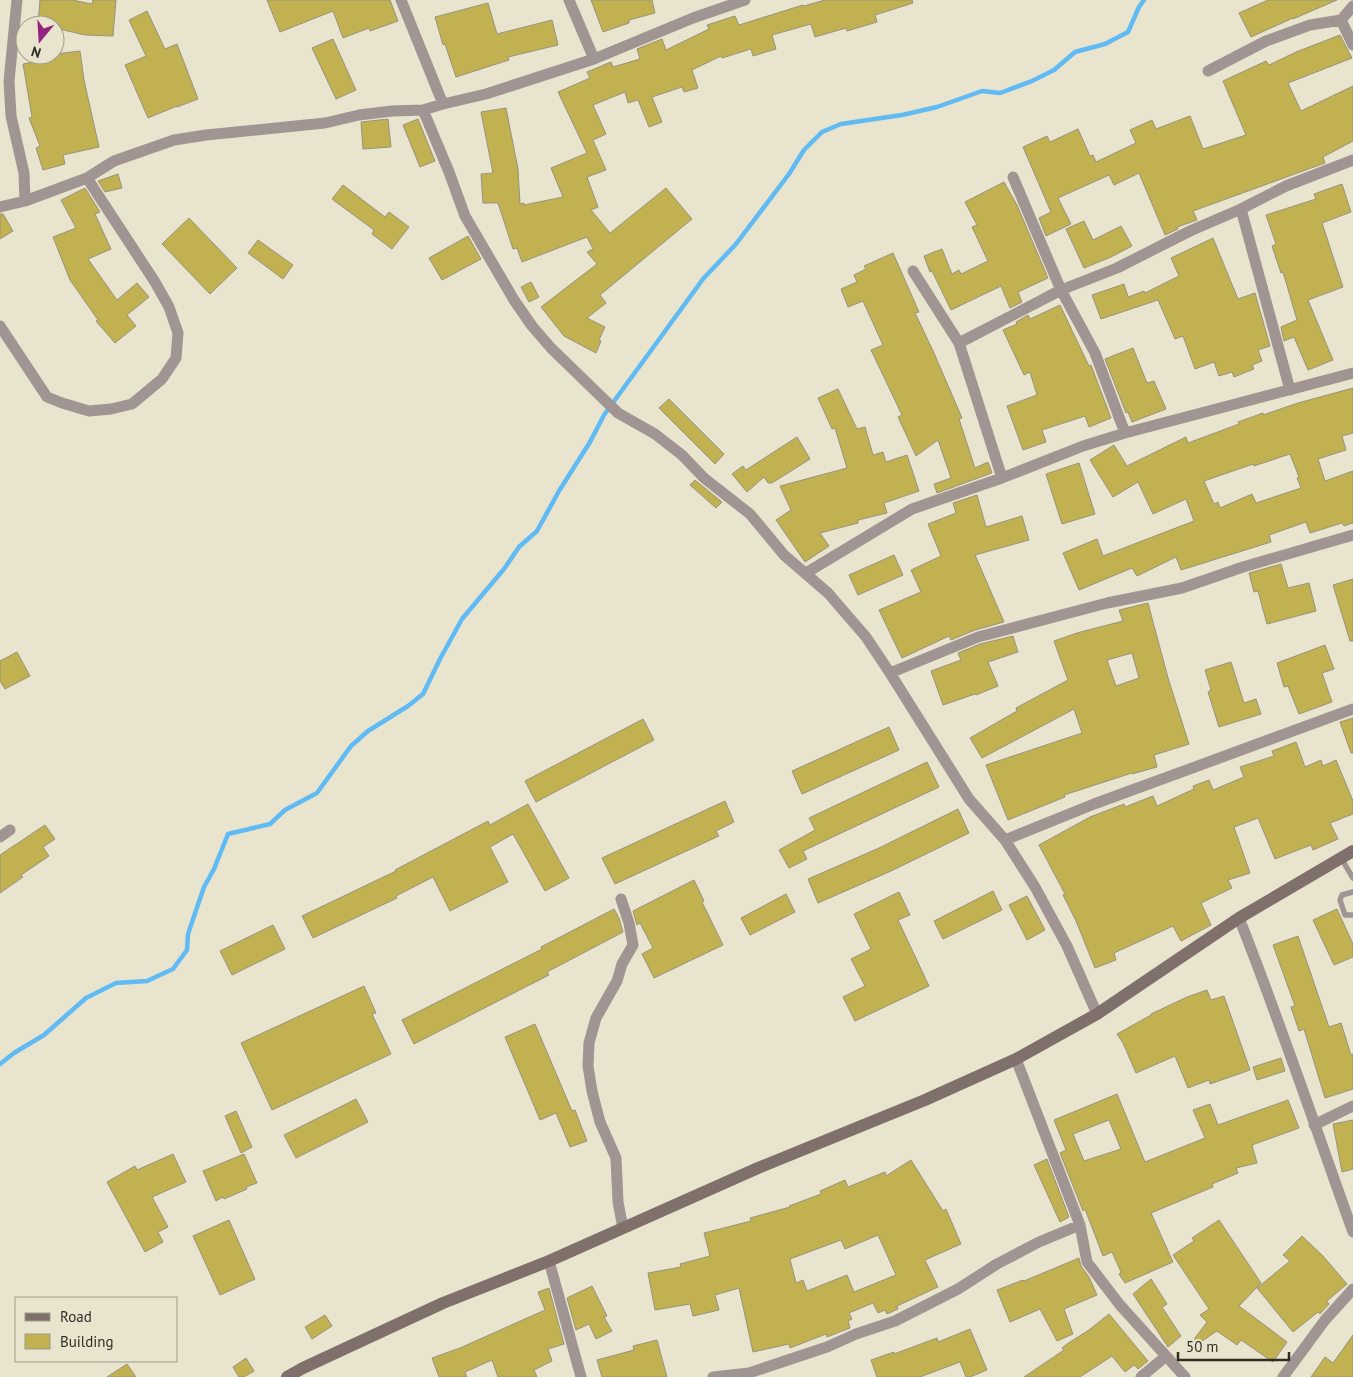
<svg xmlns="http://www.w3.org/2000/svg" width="1353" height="1377" font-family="'PT Sans',sans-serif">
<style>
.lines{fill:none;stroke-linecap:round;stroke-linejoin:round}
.stream{stroke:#60baf3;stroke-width:4.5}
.building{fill:#c2b150;stroke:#97937e;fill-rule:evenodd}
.lane{stroke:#a09592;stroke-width:5.5}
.street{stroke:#a09592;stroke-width:11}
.secondary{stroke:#7f706b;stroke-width:12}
</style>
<rect width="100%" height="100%" fill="#e8e4cd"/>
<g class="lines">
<path class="stream" d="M0 1064 14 1053 44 1035 86 998 116 983 147 981 173 969 187 950 188 934 204 887 214 869 228 834 270 824 285 810 317 793 351 746 368 731 408 706 423 694 440 659 462 619 504 569 519 547 537 531 559 491 590 442 604 415 703 279 736 244 789 174 804 150 822 132 841 124 902 115 937 107 982 91 1000 93 1032 81 1054 70 1075 52 1105 44 1128 32 1139 7 1144 0"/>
</g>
<path class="building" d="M40 0H72L92 4 93 0H116L113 36 85 35 55 28V25H38Z
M267 0H390L398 21 370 31 369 28 343 38 333 11 280 32Z
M591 0H652L655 13 629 20V23L603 32Z
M825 0H912L913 3 875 15 877 22 847 31 846 28 815 37 811 24 772 35 776 49 753 56 751 49 722 58 721 56 692 70 698 88 684 92 682 87 652 97 662 122 649 127 638 100 628 103 625 92 593 105 606 134 593 140 606 170 587 177 598 207 591 210 610 233 666 188 692 219 600 295 606 303 587 318 605 327 599 340 601 341 596 353 564 336 541 307 597 264 587 252 593 249 587 237 522 262 517 248 513 249 498 203H483L481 174 493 173 481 112 506 108 518 169 520 204 524 203V205L563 197 551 168 587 153 558 92 590 78 587 72 611 62 613 67 640 59 637 49 662 39 666 50 709 29 707 25 735 16 739 25 803 5 804 6Z
M1268 0H1337L1293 19V18L1251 37 1239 13Z
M488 3 497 34 552 20 558 45 508 57 509 60 456 77 445 44 443 45 435 17Z
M147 11 165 49 177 44 198 99 177 107V106L148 118 125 65 146 56 129 20Z
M1340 35 1352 58 1288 83 1301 111 1353 86V141L1323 157 1325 163 1193 211 1197 220 1177 227 1178 229 1165 235 1139 173 1114 185 1109 175 1058 198 1071 224 1046 236 1039 218 1051 212 1023 147 1047 136 1050 142 1078 129 1090 156 1093 155 1096 162 1136 143 1130 130 1152 120 1156 129 1190 116 1203 149 1246 135 1223 81 1266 61 1269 65 1296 52Z
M333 39 356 90 336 99 312 48Z
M80 51 84 80 99 147 63 155 65 164 43 170 36 148 40 146 29 118 32 117 23 64 55 58V54Z
M388 119 391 147 363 149 361 122Z
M418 119 435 161 420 167 403 125Z
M118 174 122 188 105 192 98 181Z
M1004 182 1017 205 1048 278 1018 292 1022 302 1010 308 1001 286 951 310 932 271 930 272 924 256 942 249 952 274 959 270 961 274 988 261 972 227 977 225 965 202Z
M1342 184 1351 212 1322 223 1343 287 1308 300 1333 360 1308 370 1294 337 1284 341 1281 327 1297 320 1283 272 1281 273 1272 246 1276 244 1266 215 1316 199 1314 194Z
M343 185 385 217 389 212 409 227 392 249 372 234 374 230 332 199Z
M85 188 100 212 95 214 111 249 88 259 117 300 137 283 149 297 127 315 136 326 115 343 96 321 98 320 70 280 53 237 76 228 61 200Z
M0 214H3L13 231 0 239Z
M189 218 237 268 210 294 162 244Z
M1084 221 1093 240 1121 226 1132 246 1111 257 1084 268 1066 229Z
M468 236 481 259 442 280 429 258Z
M1213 238 1238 299 1255 293 1270 346 1258 350 1262 361 1252 365 1254 369 1234 377 1232 372 1219 376 1214 362 1195 369 1183 336 1175 339 1158 300 1101 319 1092 295 1124 284 1128 297 1144 291 1145 293 1179 276 1171 258Z
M258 240 293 265 283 279 248 253Z
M893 253 919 312 915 313 934 353 962 418 959 419 975 468 988 462 992 473 937 493 934 484 951 478 938 440 916 456 898 417 902 415 871 350 883 345 863 301 848 307 841 289 857 282 854 275 866 269 864 266Z
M531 282 539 297 529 302 521 287Z
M1060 305 1089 366 1091 365 1111 418 1089 427 1085 416 1042 430 1046 442 1023 450 1007 406 1037 395 1030 372 1024 375 1003 330 1017 324 1016 322 1028 315 1030 319Z
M1133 348 1147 383 1154 381 1166 409 1132 422 1128 412 1126 413 1105 359Z
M1353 388V433L1342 436 1346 450 1318 459 1325 481 1353 471V523L1344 526 1342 523 1310 533 1306 522 1269 535 1271 542 1181 570 1176 557 1137 576 1132 568 1079 590 1063 553 1097 539 1103 556 1194 521 1186 499 1153 514 1138 482 1113 497 1090 460 1114 445 1127 466 1186 437 1188 443 1239 424 1238 422 1263 413V415L1298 403ZM1290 454 1299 477 1297 478 1301 488 1256 503 1252 494 1220 508 1218 502 1214 504 1204 481 1253 464 1254 466Z
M838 389 857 429 865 427 873 455 883 452 886 462 907 455 919 491 884 503 887 513 858 520V523L820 533 829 546 805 562 776 520 791 510 780 486 847 468 835 428 832 429 818 398Z
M669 399 724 454 715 464 659 408Z
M797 437 810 459 772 483H768L764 477 747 492 732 474 743 466 746 470Z
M1079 463 1095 514 1062 524 1046 474Z
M695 480 722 502 716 508 690 485Z
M977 495 986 527 1022 516 1029 540 975 555 1004 622 975 630 951 640 949 636 902 658 879 610 921 592 911 570 941 556 928 524 956 513 953 503Z
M894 555 903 575 858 595 849 575Z
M1281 564 1288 588 1309 583 1316 611 1267 624 1258 591 1254 592 1249 573Z
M1353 579V641H1350L1333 585Z
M1148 603 1168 678 1189 744 1154 755 1157 767 1132 774V773L1064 795 1065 797 1008 820 986 765 1082 733 1074 709 982 758 970 738 1017 711 1016 708 1068 680 1054 641 1077 633 1123 621 1119 610ZM1132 653 1139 678 1116 686 1107 660Z
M1013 636 1018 652 988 662 998 686 976 695 975 694 943 705 931 671 961 660 958 653 980 644Z
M1325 645 1334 669 1322 673 1332 702 1299 714 1288 686 1284 687 1277 663Z
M17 652 30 676 5 689 0 681V661Z
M1231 662 1244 703 1256 699 1261 714 1219 727 1208 692 1211 690 1205 670Z
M1353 718V753H1351L1340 722Z
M643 719 654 740 536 802 525 781Z
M889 727 899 750 802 794 792 771Z
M1296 742 1305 767 1321 760 1323 766 1336 760 1353 801V814L1330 823 1338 839 1313 850 1311 845 1275 859 1258 818 1234 827 1250 873 1228 880 1232 888 1201 903 1211 925 1181 941 1173 926 1114 953 1116 960 1095 968 1076 921 1063 895 1065 894 1039 845 1090 817 1124 804 1125 807 1153 796 1157 806 1194 789 1193 786 1209 780 1213 790 1244 777 1240 767 1274 756 1272 751Z
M927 762 939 787 803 851 807 859 789 868 779 850 815 830 809 818Z
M725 801 734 822 716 831 719 836 615 884 602 858Z
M528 804 569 878 545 891 513 834 490 847 508 882 450 911 433 877 396 896 397 898 313 938 302 916 396 871 395 870 488 821 490 825Z
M958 809 969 833 891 871 818 903 808 879 879 848Z
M45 825 55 839 43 847 49 856 21 875 23 877 0 893V855Z
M694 880 704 901 702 902 723 945 654 978 642 954 653 948 640 923 637 925 633 911Z
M993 891 1002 910 943 939 934 921Z
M899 892 910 915 898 920 929 986 855 1021 843 997 865 986 851 959 871 949 854 914Z
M786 894 795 912 750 935 741 918Z
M1027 896 1045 930 1027 940 1009 905Z
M614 909 619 918 623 932 547 972 549 975 414 1044 402 1020 542 949 541 947Z
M1337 909 1353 944V957L1334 965 1313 920Z
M273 925 285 949 232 975 220 951Z
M1298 936 1329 1027 1341 1023 1351 1055 1353 1054V1089L1325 1098 1304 1029 1299 1031 1291 1007 1295 1006 1273 945Z
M364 986 376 1013 372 1014 391 1054 272 1110 241 1043Z
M1207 990 1211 1000 1224 996 1250 1070 1210 1084 1209 1080 1188 1088 1175 1056 1136 1073 1123 1043 1117 1034 1151 1015V1014L1187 997Z
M535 1024 572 1111 575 1110 587 1141 570 1147 556 1113 540 1120 505 1037Z
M1281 1058 1285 1071 1257 1080 1253 1067Z
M1117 1094 1145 1162 1205 1138 1193 1110 1210 1104 1218 1125 1288 1100 1299 1128 1252 1145 1257 1163 1236 1168 1238 1173 1212 1184 1213 1187 1151 1213 1173 1262 1125 1283 1119 1274 1121 1272 1112 1252 1103 1256 1085 1209 1083 1211 1060 1153 1066 1150 1054 1120ZM1109 1120 1121 1149 1084 1161 1073 1134Z
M356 1099 368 1122 296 1158 284 1135Z
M236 1111 252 1147 241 1153 225 1116Z
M1353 1120V1169L1342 1172 1333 1124Z
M173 1154 186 1182 152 1197 168 1227 158 1232 163 1242 145 1252 107 1182 135 1166 137 1170Z
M244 1154 257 1183 246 1187 247 1189 224 1199 223 1197 216 1201 203 1171Z
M1047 1159 1069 1217 1060 1222 1034 1165Z
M911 1160 943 1211 946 1209 961 1244 925 1260 938 1287 897 1306 898 1309 887 1314 885 1310 878 1313 873 1303 849 1313 852 1319 848 1321 850 1328 827 1337 826 1334 790 1348 789 1344 753 1352 739 1288 715 1295 719 1310 693 1316 690 1304 655 1310 648 1273 681 1267 680 1264 710 1256 704 1233 751 1221 750 1218 790 1207 789 1206 821 1194 820 1191 845 1180 848 1187 885 1172 886 1176ZM878 1235 896 1275 854 1292 847 1275 807 1291 803 1280 796 1283 790 1259 841 1240 845 1249Z
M229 1220 255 1279 220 1295 193 1236Z
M1219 1220 1261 1283 1239 1306 1287 1342 1273 1362 1241 1340 1237 1345 1217 1331 1187 1351 1186 1350 1207 1322 1200 1315 1209 1309 1173 1255 1194 1241 1192 1238Z
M1302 1236 1323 1256 1347 1284 1327 1301 1329 1304 1320 1314 1318 1312 1293 1332 1257 1288 1290 1261 1283 1255Z
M1079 1258 1081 1266 1089 1277 1097 1295 1064 1309 1073 1334 1057 1341 1040 1309 1010 1322 997 1290 1023 1280 1024 1281Z
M1151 1279 1167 1304 1162 1307 1181 1336 1168 1347 1133 1294Z
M592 1286 607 1316 604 1317 612 1331 596 1339 589 1324 576 1330 567 1298Z
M549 1288 564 1344 548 1349 552 1361 534 1370 537 1377H498L492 1360 465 1372 467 1377H439L432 1358 460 1348 545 1310 538 1292Z
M1109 1314 1148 1361 1138 1369 1134 1365 1125 1372 1112 1356 1080 1377H1024L1064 1350 1062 1348 1067 1344 1089 1330Z
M325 1315 332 1326 312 1339 305 1327Z
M970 1329 987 1370 970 1377H966L960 1362 920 1377H877L871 1360 894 1352V1354L937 1338 938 1342Z
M1353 1335V1377H1311L1325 1357 1333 1363Z
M657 1340 667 1377H602L597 1360 634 1350 633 1346Z
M246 1358 254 1371 244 1377H239L233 1367Z
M127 1364 136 1377H107Z"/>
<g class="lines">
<path class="lane" d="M1341 858 1353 878
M1353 892 1342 895 1340 900 1345 915H1353"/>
<path class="street" d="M17 0 9 81 11 116 24 173 25 201
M401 0 443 104
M569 0 594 59
M1341 20 1353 45
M1208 71 1266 41 1310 25 1341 20 1353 6
M423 110 449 172 465 216 514 300 532 326 551 348 618 413 655 434 682 455 704 478 750 514 784 555 828 593 866 637 890 673 969 799 1005 840 1035 887 1067 946 1097 1014
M1013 177 1061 290 1095 353 1125 433
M0 207 25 201 87 178 114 161 174 140 206 135 325 123 359 115 392 111 423 110 443 104 486 94 594 59 693 18 745 0
M1241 209 1290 390
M913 271 959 343 1002 478
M0 326 47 397 62 403 89 411 111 409 132 404 162 379 176 358 178 333 169 307 155 282 87 178
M959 343 1061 290 1117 268 1190 231 1241 209 1286 186 1353 160
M806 573 912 509 1002 478 1083 446 1125 433 1353 373
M890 673 978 637 1107 603 1182 588 1243 567 1353 535
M0 837 10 830
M1005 840 1094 804 1353 709
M621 899 629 923 633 945 622 964 617 981 596 1018 589 1043 588 1066 592 1091 600 1122 616 1158 618 1202 623 1228
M1239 918C1280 1021 1315 1127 1353 1232
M1016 1059 1080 1225 1087 1262 1120 1305 1185 1377
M1314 1125 1353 1106
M549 1261 581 1377
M713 1377 749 1373 827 1347 856 1334 895 1321 958 1289 997 1264 1039 1242 1080 1225
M1141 1377 1165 1357
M1283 1377 1325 1320 1353 1289"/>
<path class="secondary" d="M287 1377 303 1368 443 1303 549 1261 758 1168 925 1100 1016 1059 1097 1014 1239 918 1353 851"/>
</g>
<rect x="15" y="1297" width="162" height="65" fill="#e8e4cd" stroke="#9e9b8a"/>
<rect x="25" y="1313" width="25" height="8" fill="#7f706b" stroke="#9e9b8a"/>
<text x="60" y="1322" font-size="15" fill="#2f2e25">Road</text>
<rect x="25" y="1334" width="25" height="15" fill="#c2b150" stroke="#9e9b8a"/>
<text x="60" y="1347" font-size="15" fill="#2f2e25">Building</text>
<g transform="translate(40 40) rotate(198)"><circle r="24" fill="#e8e4cd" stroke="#9e9b8a"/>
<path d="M0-4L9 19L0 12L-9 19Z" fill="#952381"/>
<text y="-8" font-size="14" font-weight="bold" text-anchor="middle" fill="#2f2e25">N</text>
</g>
<path d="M1178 1352v8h111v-8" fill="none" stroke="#2f2e25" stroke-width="2.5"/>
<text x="1186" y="1352" font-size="15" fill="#2f2e25" stroke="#e8e4cd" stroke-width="4" paint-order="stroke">50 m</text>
</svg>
